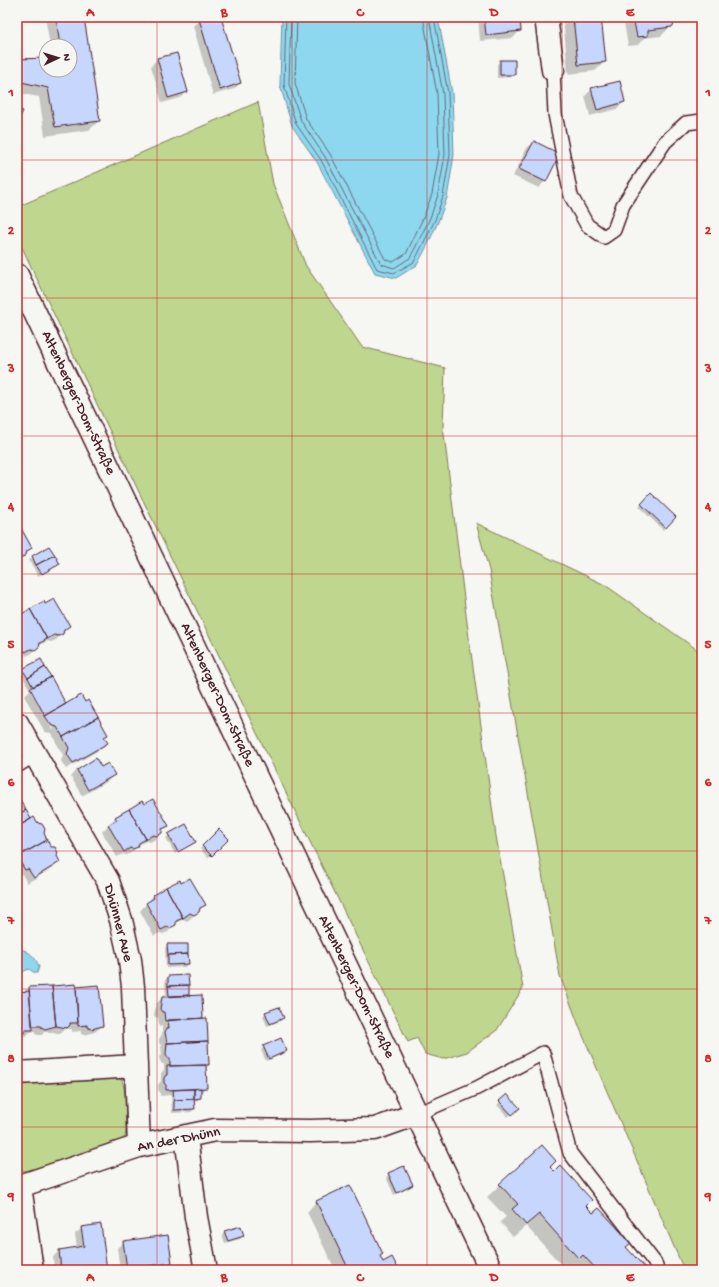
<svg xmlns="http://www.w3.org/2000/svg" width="719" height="1287" font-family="'Gochi Hand',sans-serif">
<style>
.green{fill:#bed68d;stroke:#847a5c}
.water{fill:#8dd8ee;stroke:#728ea0}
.shadow{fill:#0003}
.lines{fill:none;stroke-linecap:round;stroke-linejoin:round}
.shore{stroke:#656979;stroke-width:1}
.building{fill:#c6d6fd;stroke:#4a1f2b}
.service-casing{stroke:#4a1f2b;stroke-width:16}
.minor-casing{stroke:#4a1f2b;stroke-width:25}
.secondary-casing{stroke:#4a1f2b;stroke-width:25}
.service{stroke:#f6f6f2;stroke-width:13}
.minor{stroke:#f6f6f2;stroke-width:22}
.secondary{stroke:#f6f6f2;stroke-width:22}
.grid{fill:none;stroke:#d62828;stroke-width:1;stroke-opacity:0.55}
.labels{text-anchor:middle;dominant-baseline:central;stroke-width:3;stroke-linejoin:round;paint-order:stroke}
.street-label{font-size:15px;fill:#4a1f2b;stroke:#f6f6f2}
.neatline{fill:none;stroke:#d62828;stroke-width:1.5}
.grid-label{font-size:13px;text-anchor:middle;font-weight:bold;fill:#d62828}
</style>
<rect width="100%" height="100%" fill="#f6f6f2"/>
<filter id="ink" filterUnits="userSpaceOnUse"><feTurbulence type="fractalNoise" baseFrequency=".025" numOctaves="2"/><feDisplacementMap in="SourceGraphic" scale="8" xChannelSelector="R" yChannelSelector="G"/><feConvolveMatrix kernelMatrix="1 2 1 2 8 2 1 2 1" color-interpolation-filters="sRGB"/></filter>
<g filter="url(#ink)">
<path class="green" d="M258 102 273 184 306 266 362 347 445 368 443 426 467 623 496 836 523 988 497 1030 467 1052 443 1059 425 1054 417 1038 408 1042 138 490 17 237V207Z
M476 523 605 585 702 653V1270H684L581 1031 560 976 489 570Z
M117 1077 122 1080 125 1092 126 1131 125 1137 121 1141 89 1154 26 1171 17 1170V1082Z"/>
<path class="water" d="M282 17H438L452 93 454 155 447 198 438 222 427 246 417 265 396 278 375 273 317 162 292 126 280 85Z
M19 949C29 950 36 958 39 967L37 973H35L29 969 24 971 21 975H17V950Z"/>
<path class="shadow" d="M45 17H83L99 121 89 130 45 136 39 97 17 93V60L46 59V70H70V46H50Z
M209 17H220L240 83 234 89 213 95 193 26 199 20Z
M478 17H519L520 31 513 38 480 41Z
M563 17H600L605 62 595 71 568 74Z
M623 17H677L671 26 661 36 644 38 638 45 628 46Z
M176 54 187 92 180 98 162 103 151 66 157 59Z
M500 61 514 74 511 77 497 78V64Z
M592 89 624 102 617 109 590 116 585 96Z
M534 142 545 181 539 188 513 176 527 148Z
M651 495 675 517 663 530 639 507Z
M17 523 31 548 17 562Z
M49 547 56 566 38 576 29 560Z
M43 603 69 626 56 640 51 642 47 641 39 646 32 653 27 656 24 654 18 658 17 656V618Z
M23 670 66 705 107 734 104 737 107 743 101 749 66 769 61 761 63 755 51 733 45 732 24 696 30 690 53 730 54 729 32 690H30L20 673Z
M95 760 101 769 114 774 108 781 82 796 71 777 77 770Z
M17 804 42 833 59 862 53 868 27 883 22 874 19 876 17 873Z
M144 805 167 826 154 840 150 842 146 841 137 846 131 853 126 855 123 854 117 857 102 832 116 817Z
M219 830 227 839 208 858 200 849Z
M169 835 195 841 175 854 166 838Z
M153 896 205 904 191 918 187 921 183 919 175 924 168 932 163 934 160 933 154 936 140 911Z
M168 945 188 964 185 967 166 968 165 948Z
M168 977 188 995 187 996H201L202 1019 208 1064 205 1067 206 1087 200 1094V1098L197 1101H193L194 1109 191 1112 172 1113 171 1095 160 1096V1092L158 1090V1085L161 1081V1073L164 1070V1064H162L160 1061 159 1057 162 1055 161 1045 159 1043V1039L162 1034V1026L159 1027 158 1017 156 1018 154 1015 156 1004 162 998 166 997 165 980Z
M29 988H75L102 1026 95 1032 84 1035 81 1034V1031L72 1032V1029H65L60 1034H56L53 1032H44L42 1035H38L35 1034V1031L30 1032 26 1036H19L17 1038V993L26 992Z
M266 1013 283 1018 280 1021 267 1026 263 1016Z
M264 1047 286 1051 283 1054 266 1061 261 1050Z
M507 1096 518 1108 508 1117 497 1105Z
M542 1146 549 1167 646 1270H574L571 1267 566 1270 526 1226 513 1237 500 1222 506 1217 487 1197Z
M389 1174 412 1185 409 1188 394 1195 386 1177Z
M349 1186 383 1263 398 1270H335L307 1212 316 1202Z
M82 1228 106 1270H54L53 1257 59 1251 77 1248 75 1234Z
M225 1232 243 1236 240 1239 225 1243 222 1235Z
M124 1242 171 1263 164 1269 120 1270 117 1248Z"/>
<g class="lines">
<path class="shore" d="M286 17 284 85 296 124 321 160 377 269 394 273 414 262 435 220 443 196 450 155 448 93 434 17
M291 17 289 84 301 121 325 157 381 264 394 268 410 258 430 218 438 195 445 155 443 94 429 17
M297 17 295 83 306 119 330 154 385 259 393 262 406 254 424 216 432 194 439 154 437 94 423 17"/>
</g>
<path class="building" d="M56 17H84L100 121 55 127 48 88 17 81V59L46 58V70H70V46H60Z
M205 17H221L241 83 220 90 199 19Z
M484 17H520L521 31 486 35Z
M573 17H601L606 62 578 65Z
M633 17H678L672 27 648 30V36L637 37Z
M177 53 188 92 168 98 157 58Z
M500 60H515V75H500Z
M620 81 625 102 597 110 591 88Z
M17 109 23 111 17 124Z
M534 141 560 154 546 182 519 169Z
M651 493 676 517 666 528 641 504Z
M17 521 32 548 27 551 26 555 21 558 17 557Z
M49 546 55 555 36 565 32 556Z
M55 555 60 564 42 574 36 565Z
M54 599 70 626 64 630 63 634 58 636 54 635 47 639 30 609 44 601 45 604Z
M30 609 47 639 40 643 39 647 35 650 31 649 25 652 17 638V620H18L17 617Z
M41 659 45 667 28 678 22 669Z
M45 667 51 677 33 687 28 678Z
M51 677 66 704 45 716 30 688Z
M81 695 85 702 88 700 98 717 63 737 57 727 51 725 45 716Z
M98 717 108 735 104 737 108 743 73 763 67 754 69 748 63 737Z
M96 758 101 767 108 763 115 775 88 790 77 770Z
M153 799 169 826 162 829V833L157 836 153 835 146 839 129 809 142 801 144 804Z
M21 801 26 810 17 815V803Z
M129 809 146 839 139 843 138 847 133 849 130 848 124 852 108 825 117 820 115 817Z
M26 810 31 819 17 827V815Z
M34 817 38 823 42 824 45 829 44 833 47 840 17 857V827Z
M186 824 196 842 178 852 168 834Z
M219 829 229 839 212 856 202 846Z
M47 840 51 847H55L58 853 57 856 60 862 34 878 28 869 25 870 17 857Z
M190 878 206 905 200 908 199 912 194 915 190 913 183 918 166 887 180 880 181 883Z
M166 887 183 918 176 921V925L170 928 167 927 161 930 146 903 154 898 153 895Z
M167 944H188V954L168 955Z
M188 954 189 964 168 965V955Z
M188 975 189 985 168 986V976Z
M76 984 78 1023H70V1025L67 1028 56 1026 52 986Z
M99 985 103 1026 91 1029 87 1027V1025L78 1026 76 987Z
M189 985V995L169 996 168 986Z
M52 986 56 1026 45 1029 41 1027V1026H32L29 987Z
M29 991 33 1030H25V1032L21 1034 17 1035V992Z
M202 995 203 1018 165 1021 164 1012H162L160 1009 162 997Z
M279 1007 284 1018 270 1024 265 1012Z
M207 1018 208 1041 167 1043 165 1032 167 1028H169L168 1020Z
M281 1038 287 1051 269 1059 263 1046Z
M208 1041 209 1065 170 1066V1058H168L166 1054 167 1043Z
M206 1065 207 1088 166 1090V1085L164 1083V1078L166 1075H167V1066Z
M201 1088V1098L194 1099V1089Z
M194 1089V1099L174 1100 173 1090Z
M507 1094 520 1108 512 1115 499 1101Z
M194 1099 195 1109 174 1110V1100Z
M542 1145 556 1161 550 1167 554 1171 560 1165 592 1200 586 1206 593 1213 599 1208 631 1243 626 1247 647 1270H597L583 1255 579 1259 539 1214 526 1225 512 1209 518 1204 499 1184Z
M404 1166 413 1185 397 1193 388 1173Z
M350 1185 383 1254 380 1256 383 1262 392 1257 399 1270H349L316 1201Z
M101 1224 107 1270H61L59 1250 84 1246 81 1227Z
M241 1226 244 1236 228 1241 224 1231Z
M168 1235 172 1263 127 1269 123 1241Z
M156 1265V1270H139L138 1268Z
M138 1268 139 1270H117L127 1269Z"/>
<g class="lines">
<defs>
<path id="service" d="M553 70 555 114 571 196 587 225 604 237 614 230 623 205 665 142 686 123 702 121
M17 766 35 755
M417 1114 477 1088 543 1053 570 1153 655 1263 657 1270"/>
<path id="minor" d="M546 17 553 70
M17 723 108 881 121 920 130 960 133 987 139 1146
M17 1073 136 1066
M186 1136 196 1217 206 1270
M20 1186 139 1146 215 1130 310 1131 375 1129 417 1114
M20 1186 32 1270"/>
<path id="secondary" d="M17 275 491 1270"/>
</defs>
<use href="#service" class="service-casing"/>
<use href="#minor" class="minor-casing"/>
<use href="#secondary" class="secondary-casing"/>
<use href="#service" class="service"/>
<use href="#minor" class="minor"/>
<use href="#secondary" class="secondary"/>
</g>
</g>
<path class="grid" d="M157 17V1270M292 17V1270M427 17V1270M562 17V1270M17 160H702M17 298H702M17 436H702M17 574H702M17 713H702M17 851H702M17 989H702M17 1127H702"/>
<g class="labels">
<g class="street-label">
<text transform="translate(78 403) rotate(65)">Altenberger-Dom-Straße</text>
<text transform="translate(217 695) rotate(65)">Altenberger-Dom-Straße</text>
<text transform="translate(118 923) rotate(75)">Dhünner Aue</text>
<text transform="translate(356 987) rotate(64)">Altenberger-Dom-Straße</text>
<text transform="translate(179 1140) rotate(-11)">An der Dhünn</text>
</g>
</g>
<rect width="719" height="1287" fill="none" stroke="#f6f6f2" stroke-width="44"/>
<g transform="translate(58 58) rotate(86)"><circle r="19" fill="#f6f6f2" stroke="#b1a0a2"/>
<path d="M0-3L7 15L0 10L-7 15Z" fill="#4a1f2b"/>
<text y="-6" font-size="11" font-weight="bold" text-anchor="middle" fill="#4a1f2b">N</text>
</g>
<rect x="22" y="22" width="675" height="1243" class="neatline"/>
<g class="grid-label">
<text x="90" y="16">A</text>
<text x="224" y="16">B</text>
<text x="360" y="16">C</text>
<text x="494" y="16">D</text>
<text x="630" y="16">E</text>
<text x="11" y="96">1</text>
<text x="708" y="96">1</text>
<text x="11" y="234">2</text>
<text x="708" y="234">2</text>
<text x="11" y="372">3</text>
<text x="708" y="372">3</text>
<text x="11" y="510">4</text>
<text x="708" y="510">4</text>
<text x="11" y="648">5</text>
<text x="708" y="648">5</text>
<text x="11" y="786">6</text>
<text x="708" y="786">6</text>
<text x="11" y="924">7</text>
<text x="708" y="924">7</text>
<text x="11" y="1062">8</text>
<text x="708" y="1062">8</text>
<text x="11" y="1200">9</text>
<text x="708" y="1200">9</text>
<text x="90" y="1281">A</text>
<text x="224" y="1281">B</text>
<text x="360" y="1281">C</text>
<text x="494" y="1281">D</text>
<text x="630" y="1281">E</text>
</g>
</svg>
